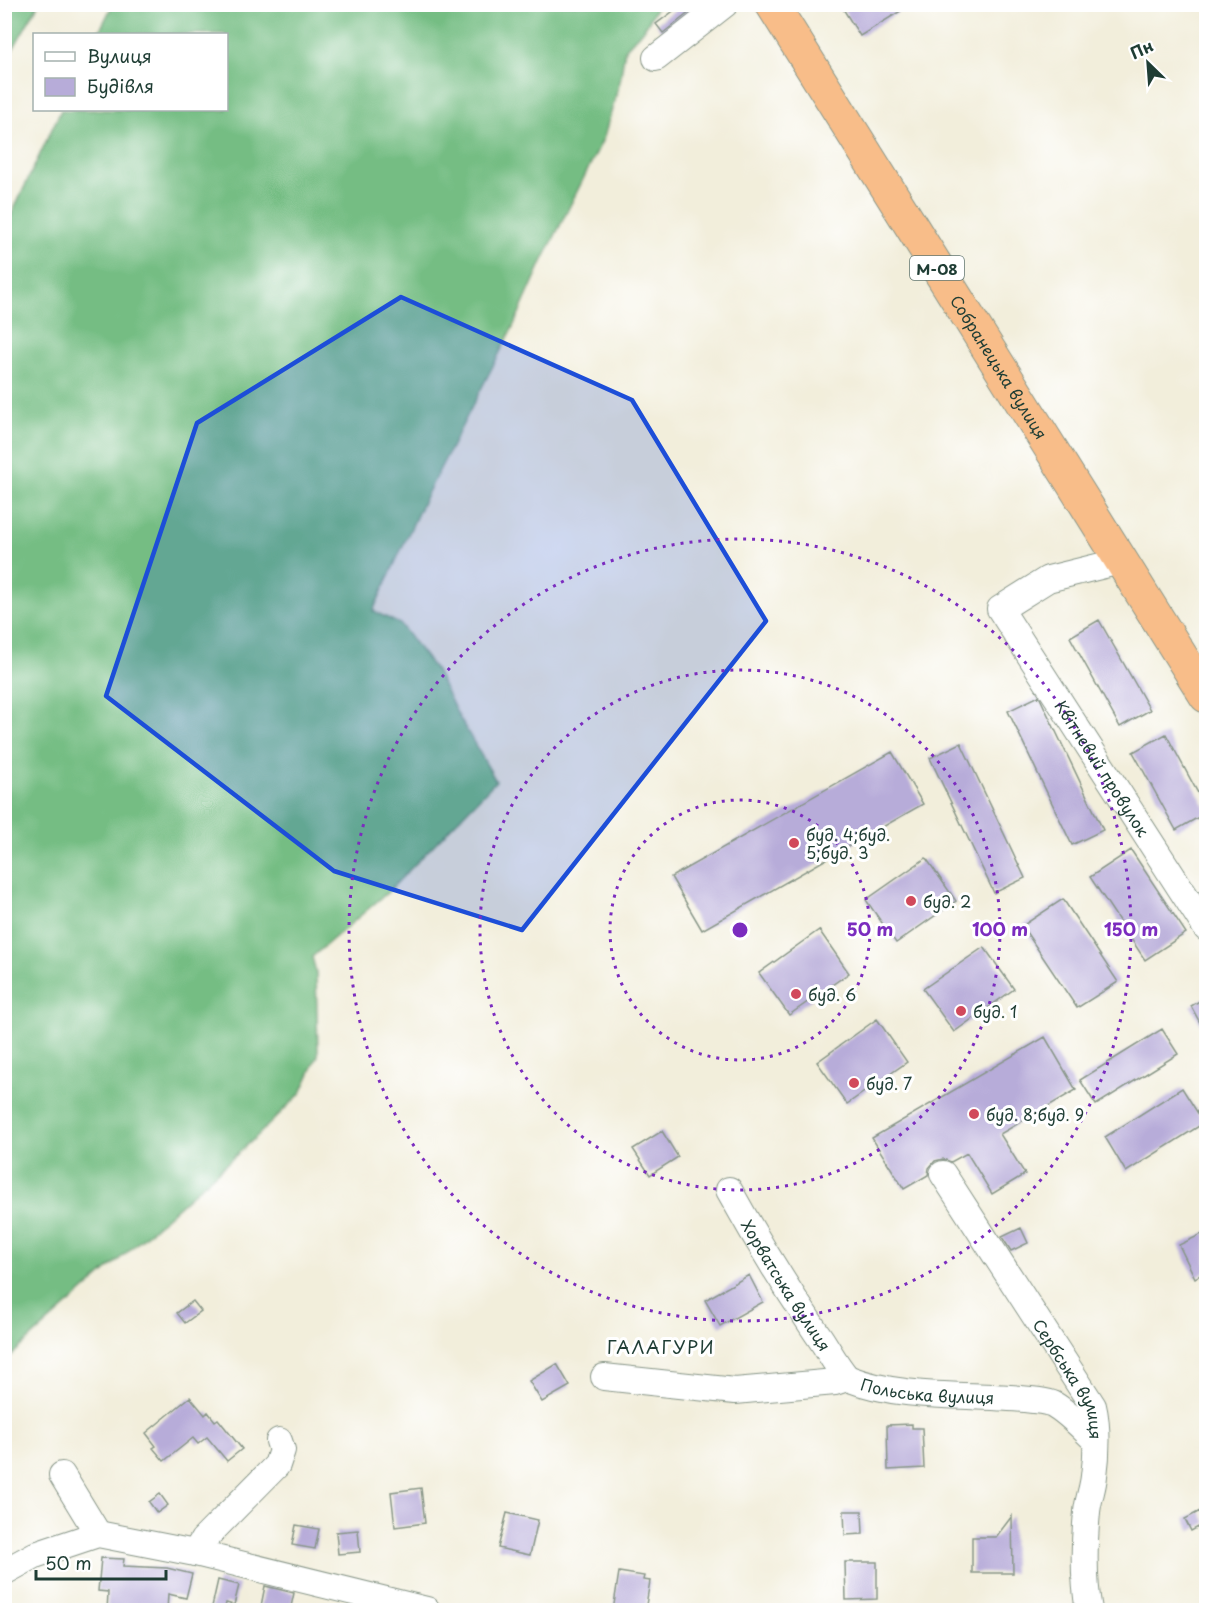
<svg xmlns="http://www.w3.org/2000/svg" width="1211" height="1615" font-family="'Playpen Sans',sans-serif">
<style>
.forest{fill:#75bd83;stroke:#4a7d5c;stroke-width:1.5}
.building{fill:#b7acd9}
.lines{fill:none;stroke-linecap:round;stroke-linejoin:round}
.minor-casing{stroke:#889688;stroke-width:28}
.highway-casing{stroke:#889688;stroke-width:35}
.minor{stroke:#fff;stroke-width:26}
.highway{stroke:#f8bd89;stroke-width:33}
.marked{fill:#1d4ed8;fill-opacity:0.2;stroke:#1d4ed8;stroke-width:4.5;stroke-linejoin:round}
.ring{fill:none;stroke:#7b2cbf;stroke-width:3;stroke-dasharray:3 6}
.poi-dot{fill:#d1495b;stroke:#fff;stroke-width:2}
.labels{text-anchor:middle;dominant-baseline:central;stroke-width:6;stroke-linejoin:round;paint-order:stroke}
.shield{fill:#fff;stroke:#627771;stroke-width:1.5}
.shield-label{font-size:15px;font-weight:bold;fill:#1f3d34}
.street-label{font-size:16px;fill:#1f3d34;stroke:#fff}
.poi-label{font-size:16px;fill:#1f3d34;stroke:#fff;text-anchor:start}
.neighbourhood-label{font-size:18px;letter-spacing:1.5px;fill:#1f3d34;stroke:#fff}
.centre{fill:#7b2cbf;stroke:#fff;stroke-width:3}
.ring-label{font-size:18px;text-anchor:middle;font-weight:bold;fill:#7b2cbf;stroke:#fff;stroke-width:6;stroke-linejoin:round;paint-order:stroke}
</style>
<rect width="100%" height="100%" fill="#fff"/>
<filter id="ink" filterUnits="userSpaceOnUse"><feTurbulence type="fractalNoise" baseFrequency=".0167" numOctaves="2"/><feDisplacementMap in="SourceGraphic" scale="12" xChannelSelector="R" yChannelSelector="G"/><feConvolveMatrix kernelMatrix="1 2 1 2 8 2 1 2 1" color-interpolation-filters="sRGB"/></filter>
<filter id="wash" filterUnits="userSpaceOnUse"><feTurbulence type="fractalNoise" baseFrequency=".008" numOctaves="4" result="noise"/><feDisplacementMap in="SourceGraphic" scale="24" xChannelSelector="R" yChannelSelector="G"/><feGaussianBlur stdDeviation="1.35" result="paint"/><feColorMatrix in="noise" values="0 0 0 0 0 0 0 0 0 0 0 0 0 0 0 0 0 1.4 0 .05"/><feComposite in="paint" operator="in"/></filter>
<g filter="url(#wash)">
<rect width="100%" height="100%" fill="#f2eedb"/>
<path class="forest" d="M5 4 38 5 5 63 4 5Z
M113 4 658 5 644 29 625 49 620 81 604 137 542 262 513 327 423 502 373 611 400 624 436 671 459 717 496 781 388 892 312 957 316 972 318 1055 301 1093 254 1139 5 1361V228L61 110H226V34H98Z"/>
<g id="blocks">
<path class="building" d="M683 4H700L663 33 656 24Z
M840 4H912L860 36Z
M1099 620 1150 710 1120 727 1070 637Z
M1039 696 1103 830 1072 845 1008 711Z
M1166 734 1206 808V813L1176 830 1133 752Z
M961 743 1025 878 994 893 930 758Z
M892 752 923 804 702 930 671 877Z
M1131 850 1186 933 1145 960 1090 877Z
M926 858 956 901 896 943 866 900Z
M1063 899 1118 982 1077 1008 1022 926Z
M819 930 849 973 789 1015 759 973Z
M984 947 1014 989 954 1032 923 989Z
M1206 997V1034L1191 1006Z
M877 1019 907 1062 847 1104 817 1062Z
M1162 1029 1178 1054 1096 1105 1080 1080Z
M1045 1037 1076 1090 1000 1134 1025 1174 992 1194 967 1153 951 1162 943 1159 935 1161 929 1168 928 1175 904 1189 872 1138Z
M1182 1088 1204 1123 1126 1172 1105 1137Z
M662 1131 678 1157 650 1175 633 1149Z
M1021 1228 1028 1243 1011 1251 1002 1237Z
M1206 1232V1272L1195 1278 1179 1245Z
M749 1275 763 1302 720 1326 705 1300Z
M193 1301 201 1311 185 1323 177 1313Z
M557 1364 570 1386 542 1402 529 1381Z
M190 1397 205 1415 208 1412 215 1421 218 1419 242 1449 227 1461 207 1437 198 1444 193 1438 164 1461 153 1448 156 1446 146 1433Z
M912 1424V1428H922L924 1468 888 1470 887 1425Z
M421 1488 425 1523 395 1527 391 1492Z
M160 1494 168 1505 157 1513 149 1502Z
M844 1511H862L863 1534 845 1535Z
M1200 1511 1206 1523 1191 1531 1185 1519Z
M507 1513 538 1520 530 1555 498 1548Z
M1012 1516 1013 1573H972V1537H996Z
M296 1525 319 1529 315 1549 292 1545Z
M358 1530 360 1552 338 1554 336 1532Z
M101 1558 124 1559 123 1566 167 1568 192 1574 186 1598 168 1594 167 1611H107L108 1592 98 1591Z
M845 1562H877V1599L846 1600Z
M619 1572 644 1576 643 1580 650 1581 645 1611H613Z
M218 1580 239 1585 234 1605 226 1603 224 1611H211Z
M265 1586 294 1593 290 1611H260Z"/>
</g>
</g>
<g filter="url(#ink)">
<use href="#blocks" fill-opacity="0" stroke="#889688" stroke-width="1.5"/>
<g class="lines">
<defs>
<g id="minor">
<path d="M656 58 725 4"/>
<path id="s1" d="M1121 561 1048 579 1000 609 1206 928"/>
<path id="s2" d="M943 1174 1093 1406C1098 1426 1097 1455 1094 1476 1093 1488 1088 1500 1087 1512 1084 1544 1083 1579 1089 1610"/>
<path id="s3" d="M729 1190C756 1239 785 1286 816 1332 827 1347 834 1363 847 1378"/>
<path id="s4" d="M604 1377 735 1391 835 1382 847 1378C893 1396 944 1395 993 1397 1007 1398 1042 1399 1053 1404 1069 1413 1082 1428 1095 1440"/>
<path d="M62 1475 98 1534"/>
<path d="M195 1553 203 1540 277 1465 282 1450 279 1441"/>
<path d="M4 1572 35 1555 98 1534 195 1553 427 1610"/>
</g>
<g id="highway">
<path id="s5" d="M772 4 1206 696"/>
</g>
</defs>
<use href="#minor" class="minor-casing"/>
<use href="#highway" class="highway-casing"/>
<use href="#minor" class="minor"/>
<use href="#highway" class="highway"/>
</g>
</g>
<path class="marked" d="M401 297 632 400 766 621 522 930 334 871 106 696 197 423Z"/>
<g class="ring">
<circle cx="740" cy="930" r="130"/>
<circle cx="740" cy="930" r="260"/>
<circle cx="740" cy="930" r="391"/>
</g>
<g class="poi-dot">
<circle cx="794" cy="843" r="6"/>
<circle cx="911" cy="901" r="6"/>
<circle cx="796" cy="994" r="6"/>
<circle cx="961" cy="1011" r="6"/>
<circle cx="854" cy="1083" r="6"/>
<circle cx="974" cy="1114" r="6"/>
</g>
<g class="labels">
<rect class="shield" x="910" y="256" width="54" height="24" rx="4.5"/>
<g class="shield-label">
<text x="937" y="268">М-08</text>
</g>
<g class="street-label">
<text stroke="none"><textPath href="#s5" startOffset="428">Собранецька вулиця</textPath></text>
<text stroke="none"><textPath href="#s1" startOffset="321">Квітневий провулок</textPath></text>
<text stroke="none"><textPath href="#s3" startOffset="111">Хорватська вулиця</textPath></text>
<text stroke="none"><textPath href="#s2" startOffset="242">Сербська вулиця</textPath></text>
<text stroke="none"><textPath href="#s4" startOffset="327">Польська вулиця</textPath></text>
</g>
<g class="poi-label">
<text x="806" y="834">буд. 4;буд.<tspan x="806" dy="18">5;буд. 3</tspan></text>
<text x="923" y="901">буд. 2</text>
<text x="808" y="994">буд. 6</text>
<text x="973" y="1011">буд. 1</text>
<text x="866" y="1083">буд. 7</text>
<text x="986" y="1114">буд. 8;буд. 9</text>
</g>
<g class="neighbourhood-label">
<text x="661" y="1346">ГАЛАГУРИ</text>
</g>
</g>
<circle cx="740" cy="930" r="9" class="centre"/>
<g class="ring-label">
<text x="870" y="936">50 m</text>
<text x="1000" y="936">100 m</text>
<text x="1131" y="936">150 m</text>
</g>
<rect width="1211" height="1615" fill="none" stroke="#fff" stroke-width="24"/>
<rect x="33" y="33" width="195" height="78" fill="#ffffff" stroke="#a5b1ae" stroke-width="1.5"/>
<rect x="45" y="52" width="30" height="9" fill="#ffffff" stroke="#a5b1ae" stroke-width="1.5"/>
<text x="87" y="63" font-size="18" fill="#1f3d34">Вулиця</text>
<rect x="45" y="78" width="30" height="18" fill="#b7acd9" stroke="#a5b1ae" stroke-width="1.5"/>
<text x="87" y="93" font-size="18" fill="#1f3d34">Будівля</text>
<g transform="translate(1148 63) rotate(335)" stroke="#ffffff" stroke-width="4.5" paint-order="stroke">
<path d="M0-4.5L10 22L0 15L-10 22Z" fill="#1f3d34"/>
<text y="-9" font-size="16" font-weight="bold" text-anchor="middle" fill="#1f3d34">Пн</text>
</g>
<path d="M36 1570v9h130v-9" fill="none" stroke="#1f3d34" stroke-width="3"/>
<text x="45" y="1570" font-size="18" fill="#1f3d34" stroke="#ffffff" stroke-width="4.5" paint-order="stroke">50 m</text>
</svg>
